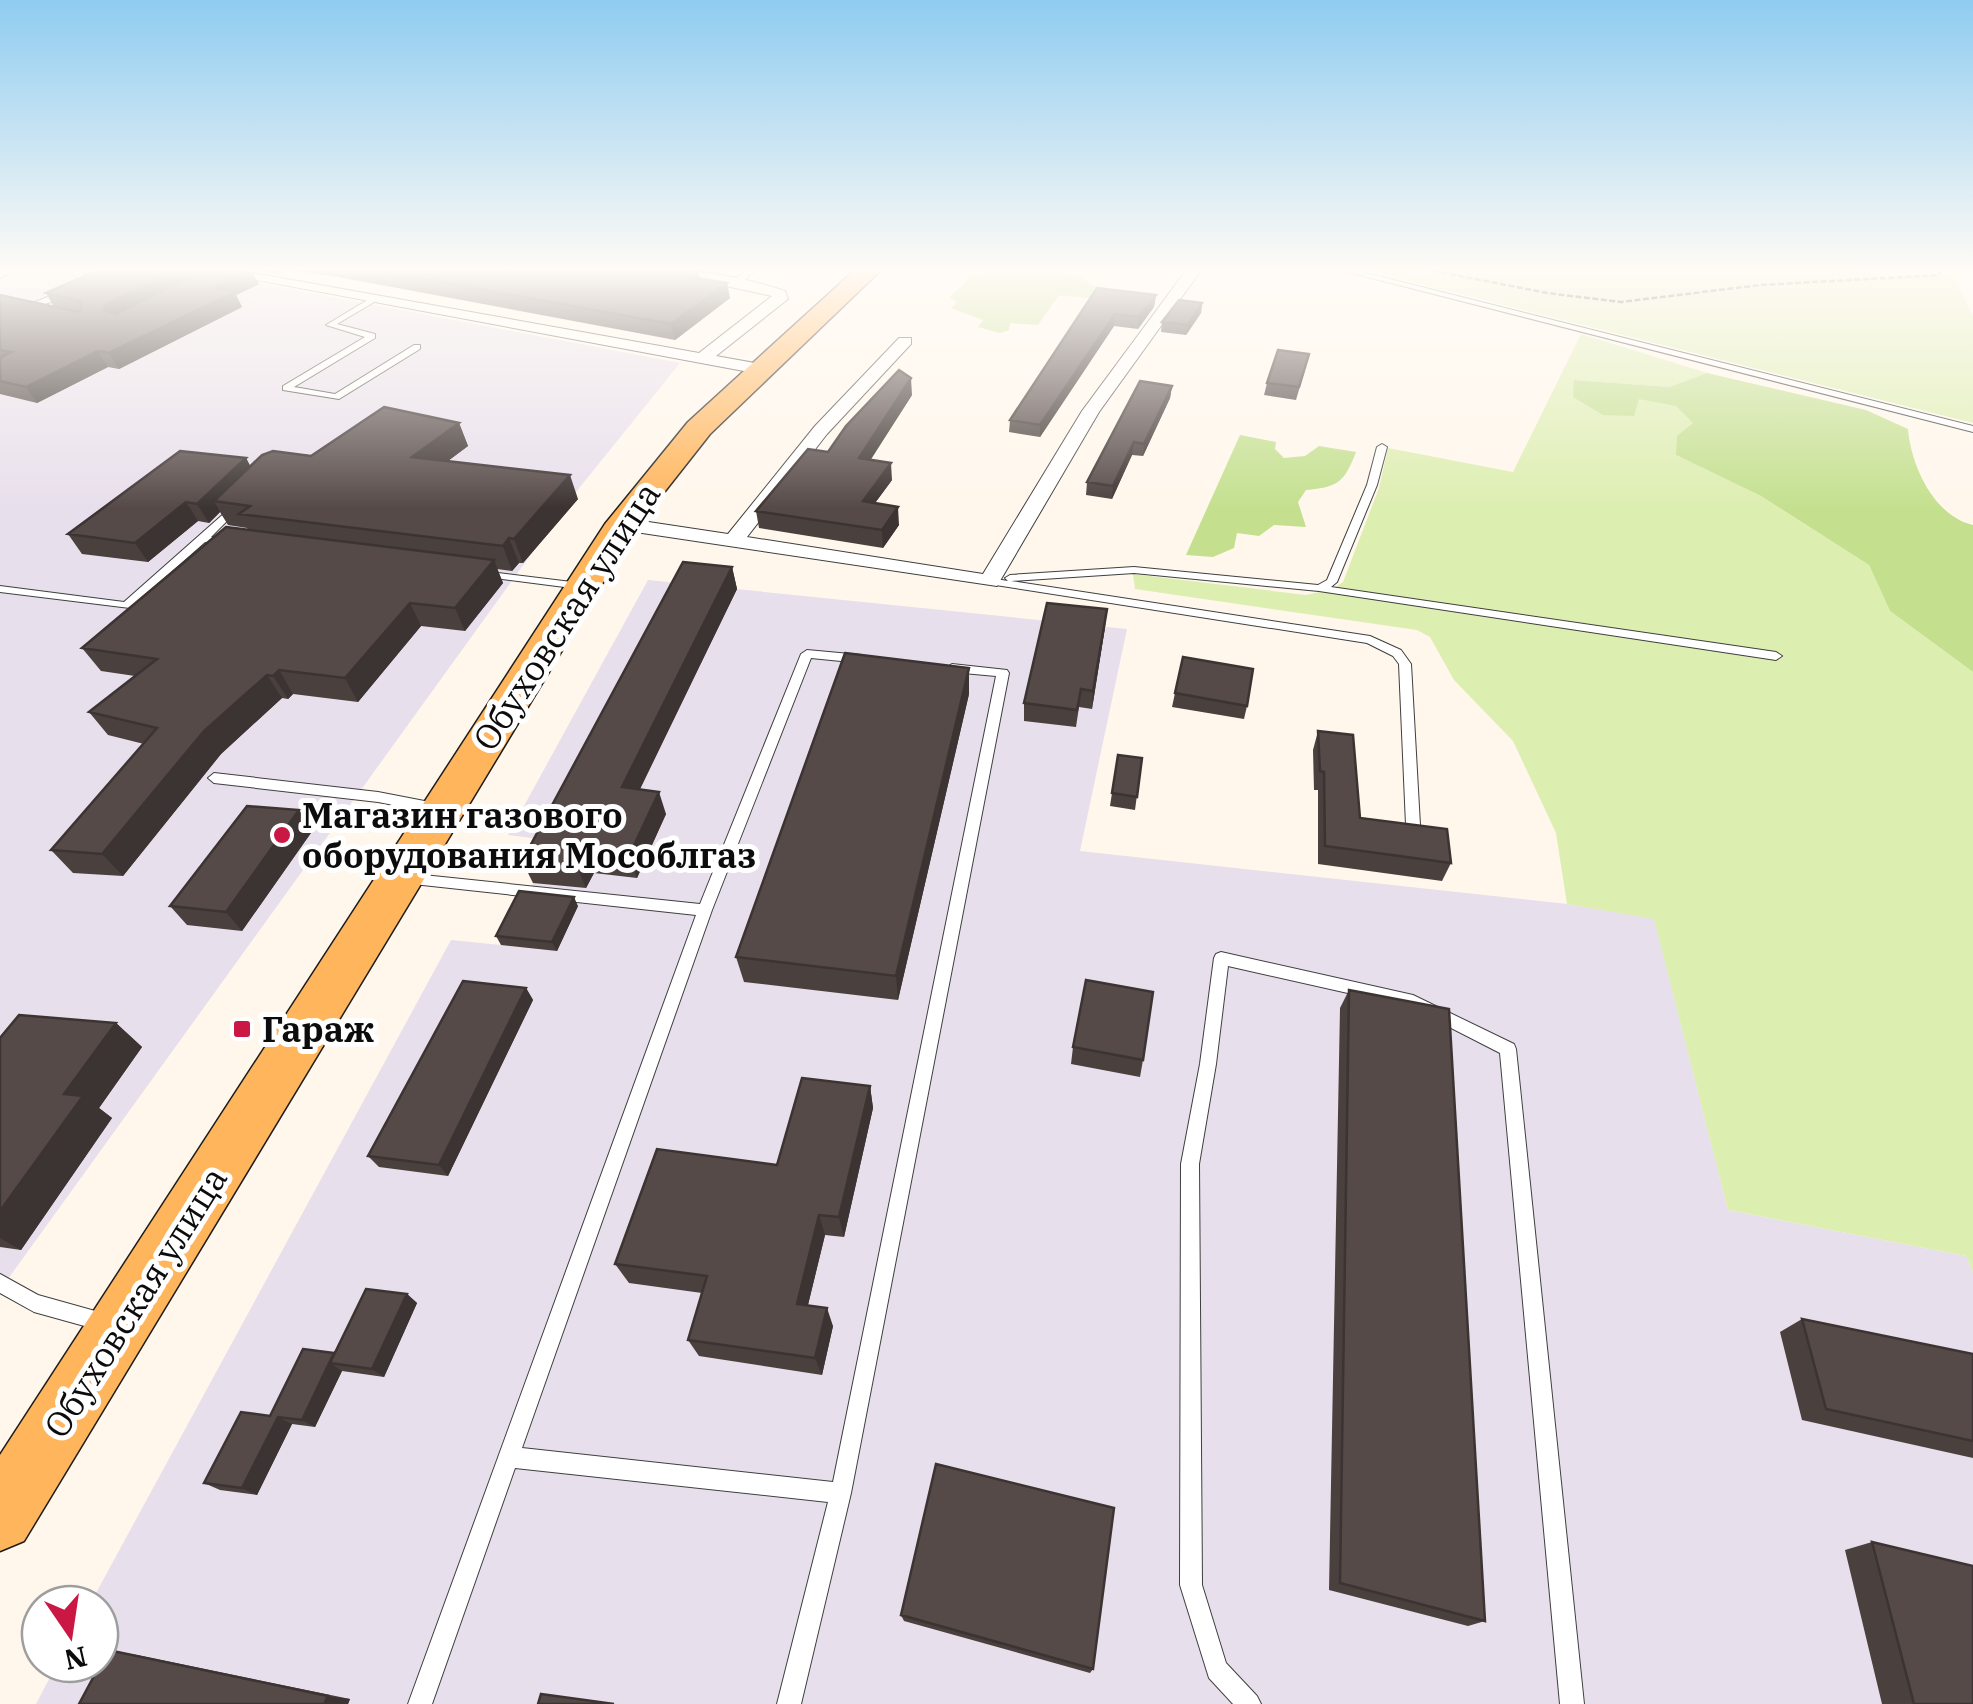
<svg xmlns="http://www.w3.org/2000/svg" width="1973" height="1704" font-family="'IBM Plex Serif',serif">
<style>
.industrial{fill:#e8dfec}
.green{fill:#ddeeb1}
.forest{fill:#c4e08f}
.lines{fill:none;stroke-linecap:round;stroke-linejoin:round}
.lane-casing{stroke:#3f3f3f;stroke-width:2}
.street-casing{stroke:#3f3f3f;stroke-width:2}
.primary-casing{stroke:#1d1d1d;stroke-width:3}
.path{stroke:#2e2e2e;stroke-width:2.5;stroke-dasharray:6 2.5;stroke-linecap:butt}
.lane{fill:#fff;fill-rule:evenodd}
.street{fill:#fff;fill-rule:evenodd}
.primary{fill:#ffb55c;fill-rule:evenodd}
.wall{fill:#4a403e}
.shaded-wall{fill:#3c3432}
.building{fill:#564a48;stroke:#3c3432;stroke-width:2.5}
.poi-dot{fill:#ca1744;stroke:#fff;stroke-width:4}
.labels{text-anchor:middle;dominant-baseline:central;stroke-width:10;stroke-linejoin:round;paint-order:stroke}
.street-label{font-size:35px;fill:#0c0c0c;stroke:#fff}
.poi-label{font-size:35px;font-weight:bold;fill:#0c0c0c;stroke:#fff;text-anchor:start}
</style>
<rect width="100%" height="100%" fill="#fff7ec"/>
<path class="industrial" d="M19 269H186L680 363 576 492 0 1290V278Z
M648 580 1127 629 1080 851 1567 904 1654 918 1728 1210 1966 1256 1973 1272V1704H36L57 1664H100V1604H90L451 940 501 945 555 841 508 835Z"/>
<path class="green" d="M1361 269H1862L1886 278 1951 273 1973 316V423Z
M1581 334 1707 373 1669 387 1574 380 1677 406 1693 423 1676 455 1761 496 1869 565 1890 611 1973 672V1272L1966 1256 1728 1210 1654 919 1567 904 1556 833 1513 741 1454 680 1430 637 1417 630 1135 589 1133 574 1306 595 1333 589 1343 582 1379 488 1388 448 1513 472Z"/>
<path class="forest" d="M1024 270 1079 276 1106 294 1088 298 1059 295 1038 325 1010 323 1009 330 1000 333 978 327 983 320 951 308 957 302 950 297 972 276Z
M1707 373 1866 410 1908 429C1911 466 1934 516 1973 525V672L1890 611 1869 565 1761 496 1676 455 1677 436 1693 423 1676 406 1639 399 1634 416 1603 415 1573 397 1574 380 1669 387Z
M1240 435 1276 442 1275 449 1284 458 1305 456 1319 446 1356 452C1344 483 1338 487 1306 490L1298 502 1306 527 1274 525 1259 536 1237 533 1234 548 1213 557 1186 555Z"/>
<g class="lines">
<defs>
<path id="lane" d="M78 269H88L81 273 91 281V285L36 308 38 312 26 310V306L83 282 72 273Z
M748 269H757L739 285H733V281Z
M1336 269H1350L1973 426V432Z
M369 299 376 301 337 324 375 334V338L294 387 335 394 414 345H420V349L339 399 283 390V386L365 337 326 325Z
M1382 444 1387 447 1377 485 1337 582 1331 587 1776 652 1782 656 1776 660 1319 591 1134 573 1011 581 1370 636 1401 650 1411 664 1420 825 1413 830 1406 825 1399 664 1393 656 1367 643 989 584 984 581 989 578 1008 581 1005 578 1010 575 1134 567 1318 585 1327 580 1367 485 1377 447Z
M237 502 242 505 241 507 211 537 231 541V545L205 542 130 608 0 592V586L124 602Z
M482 571 580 583 585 586 580 589 478 576 477 574Z
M807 650 861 655 867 659 861 663 811 658 712 910 522 1448 833 1482 996 676 952 672 946 668 952 664 1007 670 1009 673 851 1493 801 1704H777L828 1502 515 1468 432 1704H408L696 915 404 883 399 882 397 878 399 874 404 873 700 904 801 654Z
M214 773 378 792 440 804 447 809 440 814 378 802 214 783 208 778Z
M1221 952 1413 995 1514 1044 1516 1049 1584 1704H1560L1500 1053 1410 1007 1228 966 1216 1064 1199 1164 1202 1585 1226 1663 1257 1696 1261 1704H1233L1209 1678 1180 1585 1181 1164 1200 1064 1214 958 1216 954Z
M0 1274 38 1295 113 1316 115 1323 113 1330 106 1332 34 1312 0 1293Z"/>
<path id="street" d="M0 269H17L0 278Z
M198 269H231L699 353 772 296 647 269C693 269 741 276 785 291L788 299 716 356 766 365 768 369 760 374Z
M1187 269H1202L1099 412 997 586 622 530 612 524 622 518 728 534 815 426 899 338H911V344L827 434 747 537 983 574 1082 411Z"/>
<path id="primary" d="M856 269H882L710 434 636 528 24 1541 0 1551V1455L605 524 688 422Z"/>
</defs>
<use href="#lane" class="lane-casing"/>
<use href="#street" class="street-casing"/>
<use href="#primary" class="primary-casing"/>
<path class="path" d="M1425 269 1547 293 1621 302 1760 285 1939 275 1941 269"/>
<use href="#lane" class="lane"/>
<use href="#street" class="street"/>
<use href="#primary" class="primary"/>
</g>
<path class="wall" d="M101 269H204L259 284 236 295 242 307 119 369 108 367 37 403 0 394V295L54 307 46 293Z
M254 269H696L701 279 730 298 675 340 333 276 288 270 279 274Z
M1097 288 1156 295 1154 307 1138 329 1114 326 1040 437 1009 432 1010 420Z
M1202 303 1201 313 1186 335 1161 332 1162 322Z
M1306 366 1296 400 1264 395 1267 383Z
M1172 386 1170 398 1143 456 1132 455 1112 499 1086 495 1087 482Z
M912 395 870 460 892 480 875 503 899 525 883 548 759 528 756 511 828 452Z
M459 423 468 446 448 461 578 499 523 563H519L512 571 497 569 503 583 465 631 421 626 358 702 293 694 288 699 282 698 221 754 123 876 73 873 51 850 144 744 108 735 89 712 135 676 101 671 82 648 248 530 247 528 228 525 220 512 209 523 198 521 148 562 82 554 68 534 246 458 250 466 311 456Z
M732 567 737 589 639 790 666 814 637 878 594 873 586 888 533 883 522 861Z
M1105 627 1092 709 1079 707 1076 727 1024 721V703Z
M1175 693 1247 706 1244 719 1172 707Z
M969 694 898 1000 744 982 736 957Z
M1318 731 1360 818 1451 863 1442 881 1318 864V790H1314L1313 750Z
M1142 758 1135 810 1110 806 1112 793Z
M313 830 242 931 187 925 170 906Z
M578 906 557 951 501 945 496 936Z
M526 988 533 1000 448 1176 379 1167 368 1156Z
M1349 990 1485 1621 1468 1626 1329 1590 1340 1008Z
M116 1023 142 1047 99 1108 112 1118 21 1250 0 1247V1038Z
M1073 1047 1143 1060 1140 1077 1071 1064Z
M870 1086 873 1108 844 1237 825 1235 808 1305 833 1326 822 1375 699 1356 688 1340 702 1293 629 1283 615 1264 777 1165Z
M407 1294 417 1303 384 1377 342 1371 315 1427 292 1424 257 1495 220 1490 204 1483 270 1416 334 1353Z
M1802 1319 1973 1354V1458L1802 1420 1780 1332Z
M1872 1542 1973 1704H1882L1845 1550Z
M901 1615 1093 1669 1090 1673 904 1621Z
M108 1650 137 1655 350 1699 348 1704H79Z"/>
<path class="shaded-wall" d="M179 269H204L206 274 113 326 104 310 105 305Z
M251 269 259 284 236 295 242 307 119 369 109 353 214 288Z
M727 283 730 298 675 340 671 324Z
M1156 295 1154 307 1138 329 1139 317Z
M1202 303 1201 313 1186 335 1188 325Z
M1115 314 1114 326 1040 437V425Z
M98 351 108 367 37 403 26 387Z
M911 378 912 395 861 475 859 458Z
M1172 386 1170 398 1143 456 1144 444Z
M459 423 468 446 422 480 412 457Z
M1134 442 1132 455 1112 499 1113 486Z
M246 458 256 477 214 501 220 512 209 523 197 504Z
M891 463 892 480 864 518 863 501Z
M570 475 578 499 523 563 514 539Z
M186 502 198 521 148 562 135 543Z
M898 507 899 525 883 548 882 530Z
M509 538 519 563 512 571 503 546Z
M494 560 503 583 465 631 455 608Z
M732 567 737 589 630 810 622 787Z
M410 603 421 626 358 702 345 678Z
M1107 609 1105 627 1092 709 1093 691Z
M969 668V694L898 1000 896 976Z
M279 670 293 694 288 699 273 676Z
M267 675 282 698 221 754 123 876 102 854 204 731Z
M659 792 666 814 637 878 629 856Z
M299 810 313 830 242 931 226 912Z
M585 851 594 873 586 888 577 867Z
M574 897 578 906 557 951 552 942Z
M526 988 533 1000 448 1176 439 1165Z
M116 1023 142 1047 99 1108 112 1118 21 1250 0 1238V1211L64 1094Z
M870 1086 873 1108 844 1237 839 1217Z
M819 1215 825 1235 804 1321 797 1304Z
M407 1294 417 1303 384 1377 372 1369Z
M827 1308 833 1326 822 1375 815 1358Z
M334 1353 330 1363 342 1371 315 1427 302 1420Z
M278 1417 292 1424 257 1495 242 1488Z
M328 1696 350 1699 348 1704H324Z"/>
<path class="building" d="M101 269H179L105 305 104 310 116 314 207 269H251L214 288 235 292 109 353 98 351 26 387 0 381V358L11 352 0 350V295L78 312 82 309 80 301 46 293Z
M369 269H696L700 270 690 277 727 283 671 324Z
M1097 288 1156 295 1139 317 1115 314 1040 425 1010 420Z
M1179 300 1202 303 1188 325 1162 322Z
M1278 350 1309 354 1299 387 1267 383Z
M899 370 911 378 859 458 891 463 863 501 898 507 882 530 756 511 808 449 828 452 846 426Z
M1140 381 1172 386 1144 444 1134 442 1113 486 1087 482Z
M384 407 459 423 412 457 570 475 514 539 509 538 503 546 239 514 250 506 214 501 262 455 273 451 311 456Z
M180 451 246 458 197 504 186 502 135 543 68 534Z
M226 527 494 560 455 608 410 603 345 678 279 670 273 676 267 675 204 731 102 854 51 850 157 728 89 712 157 659 82 648Z
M683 562 732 567 622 787 659 792 629 856 585 851 577 867 522 861Z
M1047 603 1107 609 1093 691 1081 689 1077 710 1024 703Z
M845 653 969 668 896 976 736 957Z
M1183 657 1253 669 1247 706 1175 693Z
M1318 731 1353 735 1360 818 1447 829 1451 863 1325 846 1324 772 1320 771Z
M1118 755 1142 758 1137 797 1112 793Z
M247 806 299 810 226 912 170 906Z
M519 891 574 897 552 942 496 936Z
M1086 980 1153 992 1143 1060 1073 1047Z
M463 981 526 988 439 1165 368 1156Z
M1349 990 1449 1009 1485 1621 1340 1583Z
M19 1015 116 1023 64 1094 83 1096 0 1211V1038Z
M802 1078 870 1086 839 1217 819 1215 797 1304 827 1308 815 1358 688 1340 707 1276 615 1264 657 1149 777 1165Z
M366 1289 407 1294 372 1369 330 1363Z
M1802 1319 1973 1354V1441L1826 1409Z
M303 1349 334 1353 302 1420 278 1417 242 1488 204 1483 241 1412 270 1416Z
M936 1464 1114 1508 1093 1669 901 1615Z
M1872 1542 1973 1566V1704H1914Z
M108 1650 328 1696 324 1704H79Z
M541 1694 614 1704H538Z"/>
<linearGradient id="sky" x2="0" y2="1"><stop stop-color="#8fccf0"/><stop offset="0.53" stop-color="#fffbf6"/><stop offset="1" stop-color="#fffbf6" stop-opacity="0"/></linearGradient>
<rect width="1973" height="508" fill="url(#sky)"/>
<g class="poi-dot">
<circle cx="282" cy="835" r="10"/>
<rect x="232" y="1019" width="20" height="20" rx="5"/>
</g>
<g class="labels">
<g class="street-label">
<text transform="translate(566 616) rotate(-57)">Обуховская улица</text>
<text transform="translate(135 1302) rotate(-58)">Обуховская улица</text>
</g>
<g class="poi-label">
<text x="302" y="815">Магазин газового<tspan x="302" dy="40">оборудования Мособлгаз</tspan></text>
<text x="262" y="1029">Гараж</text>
</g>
</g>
<g transform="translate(70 1634) rotate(167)"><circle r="48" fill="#ffffff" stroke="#9e9e9e" stroke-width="2.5"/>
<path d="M0-8L18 38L0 25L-18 38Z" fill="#ca1744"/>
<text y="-15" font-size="28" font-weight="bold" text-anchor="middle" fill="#0c0c0c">N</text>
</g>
</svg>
